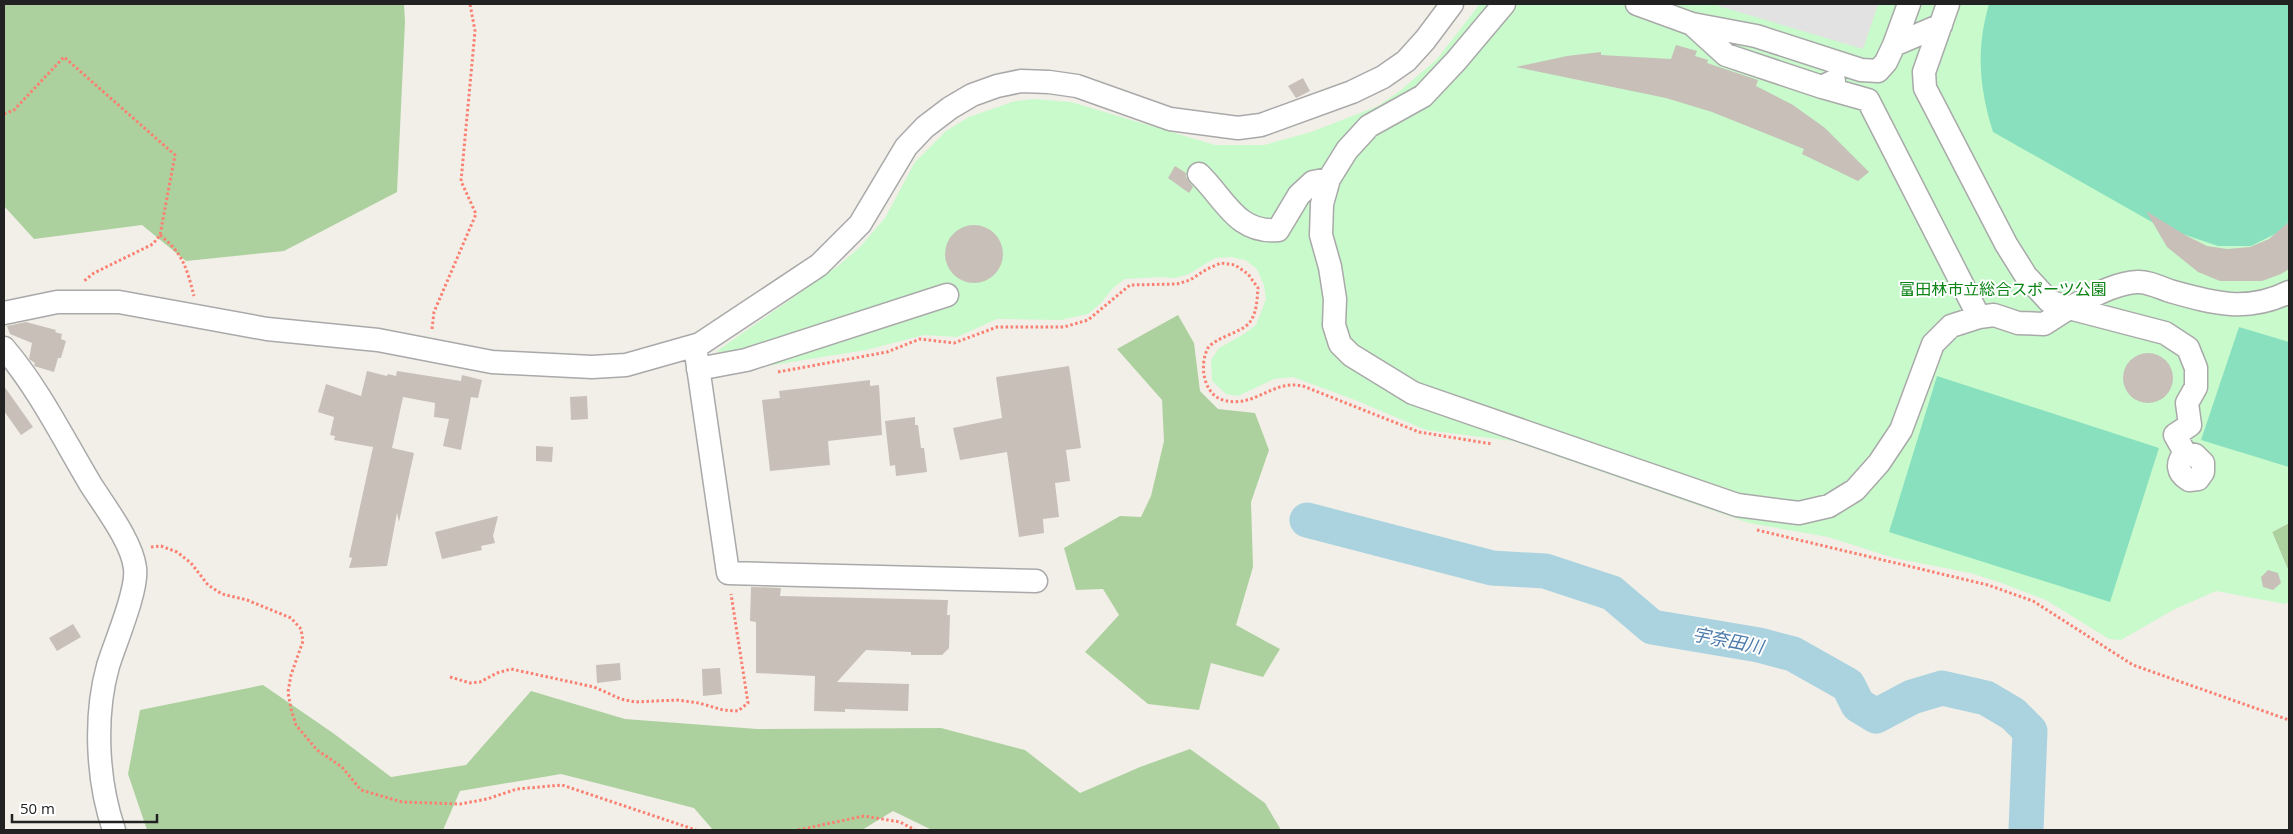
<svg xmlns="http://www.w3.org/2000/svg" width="2293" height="834" font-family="'Open Sans','Noto Sans JP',sans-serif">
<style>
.forest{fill:#add19e}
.park{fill:#c8facc}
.pitch{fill:#88e0be}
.parking{fill:#e2e2e2}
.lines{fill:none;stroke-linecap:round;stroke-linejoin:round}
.river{stroke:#aad3df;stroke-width:35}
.building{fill:#c7bfb8}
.minor-casing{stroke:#a9a9a9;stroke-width:25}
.path{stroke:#fa8072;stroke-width:3;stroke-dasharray:2.5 2.5;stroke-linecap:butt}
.minor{stroke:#fff;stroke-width:22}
.labels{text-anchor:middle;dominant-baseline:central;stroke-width:4;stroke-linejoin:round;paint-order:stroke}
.park-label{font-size:16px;fill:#0c8416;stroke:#fff}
.water-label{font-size:18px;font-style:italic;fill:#4a7aab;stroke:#fff}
</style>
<rect width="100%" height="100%" fill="#f2efe9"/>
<path class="forest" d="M4 4H404L405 22 397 192 284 251 186 261 142 225 34 239 4 206Z
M1178 315 1194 343 1200 391 1218 409 1255 413 1269 450 1251 502 1253 567 1236 625 1280 649 1263 677 1211 663 1199 710 1148 704 1085 652 1119 615 1103 589 1076 590 1064 548 1120 516 1141 517 1151 496 1164 441 1162 400 1117 349Z
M2289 523V572L2272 532Z
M263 685 333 733 391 777 466 765 531 691 625 719 757 729 941 728 1025 750 1080 793 1140 767 1190 749 1265 803 1281 830H932L893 811 862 830H713L694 808 561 774 460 791 443 830H147L128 774 140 710Z"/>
<path class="park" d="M1480 4H2289V523L2272 532 2289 572V601L2285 604 2216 591 2173 610 2121 640 2109 639 2046 600 1999 582 1970 573 1894 558 1828 537 1749 523 1513 441 1426 430 1355 400 1293 377 1274 379 1238 396 1226 394 1212 381 1211 360 1219 348 1244 334 1256 325 1266 299 1264 285 1257 269 1245 260 1231 257 1215 258 1189 274 1175 278 1160 277 1125 279 1113 288 1101 303 1088 314 1061 320 997 319 957 337 924 335 866 350 767 366 742 356H724L717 351 838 266 860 247 885 218 915 162 946 131 969 117 1015 101 1035 99 1071 102 1215 145H1264L1311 132 1378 106 1401 90 1436 60Z"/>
<path class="pitch" d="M1989 4H2289V221L2281 231 2251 246H2218L2159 226 1993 132C1979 87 1976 49 1989 4Z
M2239 327 2289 342V467L2201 440Z
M1937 376 2159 448 2110 602 1889 532Z"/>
<path class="parking" d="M1712 4H1878L1863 49Z"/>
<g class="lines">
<path class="river" d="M1307 520 1492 568 1545 571 1612 593 1652 627 1759 645 1793 654 1848 685 1858 705 1876 716 1912 697 1942 688 1986 698 2013 714 2030 731 2026 830"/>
</g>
<path class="building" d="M1676 45 1697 51 1695 56 1708 60 1707 63 1758 80 1756 86 1793 105 1825 128 1869 172 1858 181 1802 154 1804 149 1712 112 1666 98 1516 67 1567 56 1601 52V55L1671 59Z
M1303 78 1310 91 1296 98 1288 86Z
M1175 166 1186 173V177L1193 187 1189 193 1168 178Z
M2146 211 2185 235 2207 246 2227 249 2250 247 2269 239 2289 222V269L2281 274 2262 281H2220L2198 272 2167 247Z
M945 254a29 29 0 1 1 58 0a29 29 0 1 1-58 0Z
M26 322 56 330 55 332 62 334 61 339 66 341 61 358H58L54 372 34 366 35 363 29 359 32 343 10 334 7 326Z
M2123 378a25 25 0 1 1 50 0a25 25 0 1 1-50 0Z
M1069 366 1081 448 1066 450 1070 481 1055 483 1059 517 1043 519 1044 533 1019 537 1007 452 960 460 953 428 1002 418 996 377Z
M367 371 387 376 388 374 396 376 397 371 461 381 462 375 482 380 478 398 471 397 461 450 443 446 449 419 434 417 435 403 403 397 392 448 414 453 399 522 397 513 387 566 349 568 352 558 349 557 373 447 334 440 335 436 330 435 334 417 318 412 326 384 361 396Z
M870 380V386L879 385 882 435 828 441 830 465 770 471 762 400 780 398 779 391Z
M4 386 33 427 21 435 4 411Z
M587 396 588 419 571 420 570 397Z
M915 417V425H918L921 448H924L927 472 896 476 895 465 890 466 885 421Z
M536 446 553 447 552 462 536 461Z
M498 516 493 536 495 543 481 546 482 550 442 559 435 532Z
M2268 570 2278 573 2281 583 2273 590 2263 587 2261 577Z
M751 587 781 588 780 596 948 600 947 615H950L949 648 942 655H911V652L866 650 837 682 909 684 908 711 845 709V712L814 711 815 676 756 673V622L750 621Z
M73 624 81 637 57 651 49 638Z
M620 663 621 680 597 683 596 665Z
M720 668 722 694 703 696 702 669Z"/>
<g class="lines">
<defs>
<path id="minor" d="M1504 4 1456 61 1423 96 1369 126 1347 150 1329 179 1322 204 1321 235 1330 267 1335 299 1334 325 1340 344 1351 355 1413 393 1737 505 1799 513 1829 506 1855 490 1879 463 1901 430 1933 344 1951 326 1979 317 1994 315 2018 323 2044 324 2069 308 2165 333 2188 348 2196 368V387L2187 403 2190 425 2175 435 2185 453 2195 455 2203 463V472L2198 479 2189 480C2177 473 2176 463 2185 453
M1637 4 1692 24 1756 36 1861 70 1878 71 1886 62 1894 45 1941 25
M1948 4 1924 72 1925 88 2006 244 2026 276 2049 301 2069 308C2090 298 2114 283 2137 282 2147 281 2161 288 2170 291 2213 303 2247 313 2289 292
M1692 24 1726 55 1822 87 1834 81
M1894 45 1909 4
M1822 87 1868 100 1979 317
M1199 174C1225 199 1237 234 1278 230L1299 195 1313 182 1329 179
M4 313 57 302H119L267 329 378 340 492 362 592 367 626 365 700 344 819 265 860 224 906 147 925 127 950 108 972 95 997 86 1021 81 1049 82 1077 86 1170 119 1238 128 1261 125 1352 92 1383 77 1406 61 1425 40 1452 4
M695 346 728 573 1036 581
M4 348C39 389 63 438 91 485 105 507 132 542 135 568 138 590 115 643 108 666 94 716 97 781 114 830
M698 369 746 360 947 295"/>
</defs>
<use href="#minor" class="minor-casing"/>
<path class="path" d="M4 114 14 110 64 57 175 155 160 235 153 244 94 273 84 281
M160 235C183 253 187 269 194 296
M432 329 434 312 476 214 461 181 475 31 470 4
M778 372 887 352 920 339 954 343 997 327H1064L1088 320 1130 285 1177 284 1190 280 1207 269 1221 263 1235 265 1248 274 1258 288C1257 300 1257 312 1250 322 1243 332 1216 337 1208 348 1199 364 1203 394 1223 400 1255 409 1272 379 1303 386L1419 432 1492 444
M1757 530 1988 585 2033 601 2133 665 2289 720
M151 547 161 546 177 552 191 563 208 585 222 594 247 600 291 618 301 629 303 641 291 675 288 692 291 709 296 725 317 750 342 767 361 790 402 802 460 804 487 799 517 789 562 785 696 830
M450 677 470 683 480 682 497 673 511 669 594 687 621 699 635 702 677 700 699 703 723 710 738 711 748 703 731 594
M798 830 864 816 900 822 915 830"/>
<use href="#minor" class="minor"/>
</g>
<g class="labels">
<g class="park-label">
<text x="2003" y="289">富田林市立総合スポーツ公園</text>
</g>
<g class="water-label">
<text transform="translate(1728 640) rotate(11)">宇奈田川</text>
</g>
</g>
<rect width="2293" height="834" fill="none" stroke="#222222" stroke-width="10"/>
<path d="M12 814v8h145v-8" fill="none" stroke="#222222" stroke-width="2.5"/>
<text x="20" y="814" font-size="15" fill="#222222" stroke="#ffffff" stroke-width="4" paint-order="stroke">50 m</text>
</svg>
